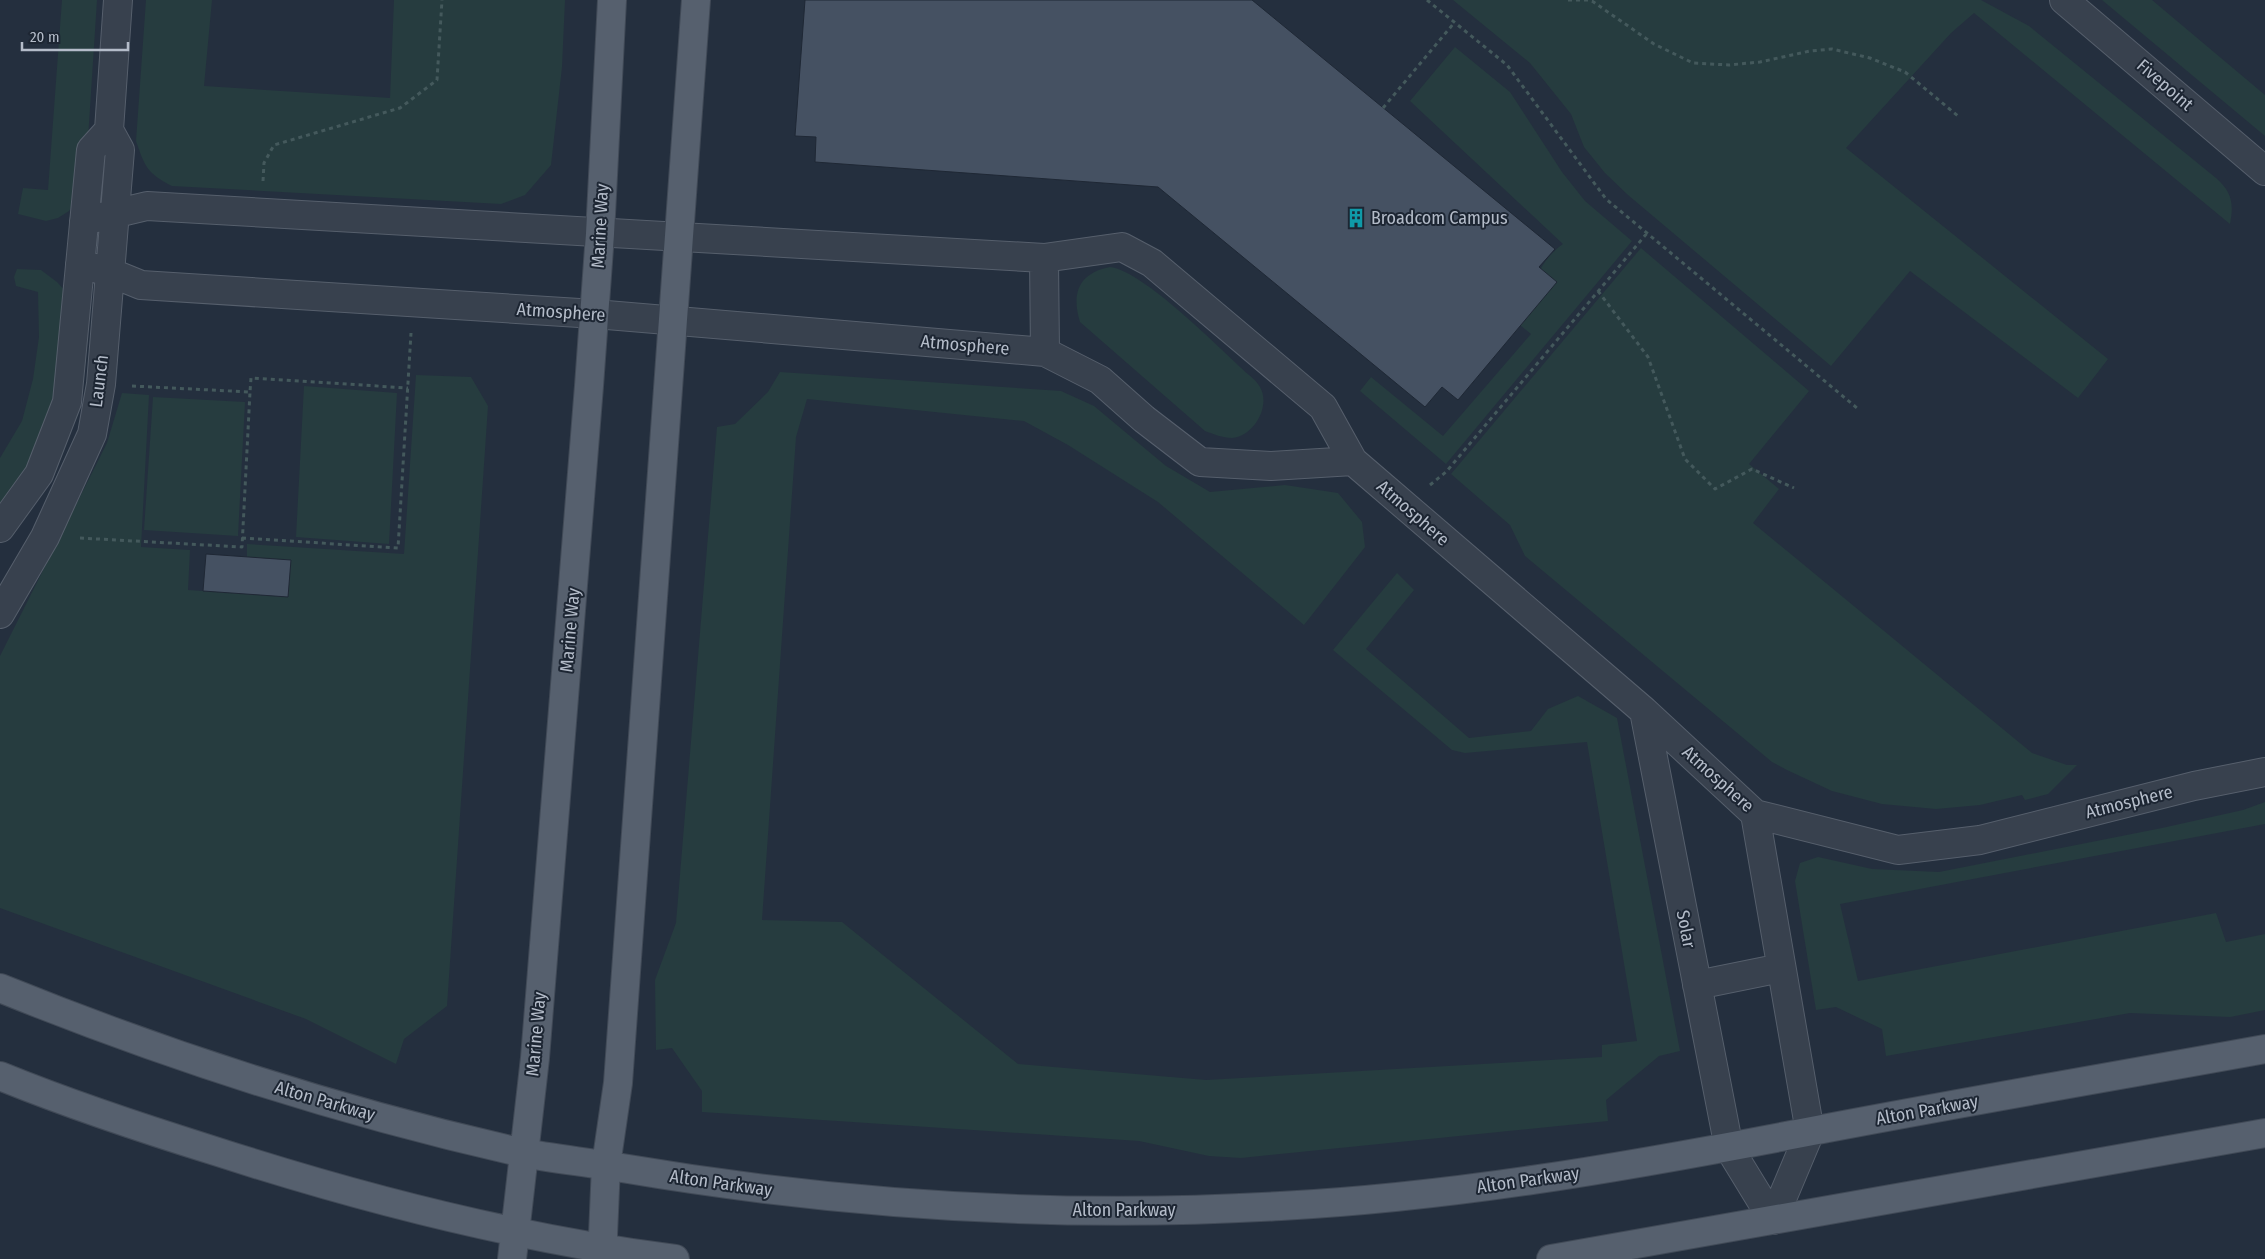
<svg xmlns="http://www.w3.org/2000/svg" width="2265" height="1259" font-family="'Fira Sans Condensed',sans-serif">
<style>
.green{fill:#263c3f}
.building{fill:#455162;stroke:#1f2835}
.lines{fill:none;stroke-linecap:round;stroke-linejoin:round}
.minor-casing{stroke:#565f6c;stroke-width:30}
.major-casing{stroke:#414a57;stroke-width:30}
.path{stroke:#44595c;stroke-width:3;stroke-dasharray:4 4;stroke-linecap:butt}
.minor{stroke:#38414e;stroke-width:28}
.major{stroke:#56606e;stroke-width:28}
.labels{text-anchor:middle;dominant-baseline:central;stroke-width:4;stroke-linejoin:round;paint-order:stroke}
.street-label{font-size:18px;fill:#b4bcc9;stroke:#1d2633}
.poi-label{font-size:18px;fill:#b4bcc9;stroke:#1d2633;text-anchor:start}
</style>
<rect width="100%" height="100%" fill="#242f3e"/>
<path class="green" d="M62 0H97L85 185 69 211 58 218 46 221 18 214 23 188 48 190Z
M146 0H212L204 86 390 98 394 0H565L562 67 551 165 525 195 501 204 172 186C147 173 145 167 136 141Z
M1453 0H1981L2029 26 2216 178C2232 192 2234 204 2230 224L1974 13 1951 33 1846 148 2108 359 2078 398 1910 271 1831 366 1628 195 1605 173 1584 147 1571 114 1530 63Z
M2102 0H2152L2265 95V136Z
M1455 47 1510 92 1562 172 1585 201 1632 241 1446 464 1360 391 1371 377 1443 436 1531 334 1520 325C1530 294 1535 264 1563 244L1410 101Z
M1641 248 1809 391 1749 464 1779 489 1753 523 2032 753 2067 765H2077L2048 794 2025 800 2022 795 1980 805 1936 809 1882 804 1832 791 1787 770 1772 762 1525 556 1510 525 1451 474Z
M1110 267C1144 271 1220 349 1249 375 1253 378 1257 382 1260 387 1271 406 1254 436 1232 438 1223 438 1213 434 1205 431L1080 322C1071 293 1079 273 1110 267Z
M17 269 41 270 57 282 68 294 72 320 39 461 0 518V458L22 421 33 379 39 337 38 292 16 286 14 277Z
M780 372 1061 391 1094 406 1166 466 1210 492 1285 485 1338 493 1362 522 1365 547 1304 625 1158 502 1068 445 1024 421 807 399 796 437 762 920 842 922 1018 1064 1206 1080 1602 1057V1045L1637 1041 1587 742 1465 753 1452 750 1333 650 1397 573 1414 590 1366 649 1469 738 1531 731 1548 709 1578 696 1617 718 1680 1051 1659 1056 1606 1100 1608 1121 1241 1158 1209 1156 1139 1141 702 1112V1091L672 1048 656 1050 655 980 676 923 717 427 735 424 768 392Z
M416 375 471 377 488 406 447 1006 404 1039 396 1064 306 1019 0 908V656L107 443 122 393 149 395 141 547 190 550 188 590 288 597 291 560 247 557V544L404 554Z
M304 386 397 393 389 544 296 537Z
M153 397 245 402 238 536 144 530Z
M2265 802V824L1840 904 1858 981 2216 913 2226 942 2265 934V1010L2230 1017 2130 1013 1886 1056 1882 1029 1836 1007 1816 1010 1795 881 1800 863 1818 857 1872 869 1939 872 2162 828 2243 810Z"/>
<path class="building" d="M805 0H1252L1555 249 1539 267 1557 282 1458 400 1442 387 1425 407 1158 187 815 162 816 137 795 136Z
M206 554 291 560 288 597 203 591Z"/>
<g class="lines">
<defs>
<path id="minor" d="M2064 0 2265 171
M84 221 147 206 1044 258 1122 247 1152 263 1323 407 1353 461 1644 711 1755 814 1898 850 1980 840 2194 786 2265 772
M1044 258 1045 352
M80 264 109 272 141 285 595 314 1045 352 1100 380 1144 419 1200 462 1271 466 1353 461
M0 528 39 474 67 402 91 150 109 130
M0 614 45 537 92 434 101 384 120 150 109 130 118 0
M1644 711 1729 1148 1773 1220
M1755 814 1810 1132 1773 1220
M1697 985 1781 968"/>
<path id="major" d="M0 988C168 1056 342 1112 519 1152 553 1159 588 1162 622 1168 840 1205 1061 1219 1281 1206 1451 1197 1619 1168 1786 1136 1945 1105 2105 1078 2265 1049
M0 1076C71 1105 144 1129 218 1152 367 1200 520 1239 675 1259
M512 1259 535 1058 589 386 600 234 612 0
M602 1259 606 1165 618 1083 696 0
M1551 1259 2265 1133"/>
</defs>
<use href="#minor" class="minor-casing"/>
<use href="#major" class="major-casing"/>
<path class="path" d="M1427 0 1507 65 1606 199 1857 408
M1568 0H1593
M1592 1 1654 44 1693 63 1729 65 1760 62 1810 51 1832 49 1870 58 1905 72 1958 116
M1383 108 1454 23
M263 181 264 163 274 145 400 108 437 80 442 0
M1598 291 1648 357 1685 459 1715 489 1752 469 1794 488
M132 386 250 392 251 378 408 388
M1430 485 1446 472 1648 232
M80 538 242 547 250 392
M242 538 398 548 411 333"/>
<use href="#minor" class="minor"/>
<use href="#major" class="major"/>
</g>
<defs>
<symbol id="building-bare" viewBox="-9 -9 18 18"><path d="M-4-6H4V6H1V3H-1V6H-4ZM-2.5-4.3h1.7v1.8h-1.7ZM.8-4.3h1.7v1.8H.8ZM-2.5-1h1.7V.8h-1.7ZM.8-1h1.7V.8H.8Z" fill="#0f9aa8" stroke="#1d2633" stroke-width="2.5" paint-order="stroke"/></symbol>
</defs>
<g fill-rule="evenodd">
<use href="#building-bare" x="1342" y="204" width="28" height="28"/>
</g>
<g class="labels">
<g class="street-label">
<text transform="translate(2165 85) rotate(41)">Fivepoint</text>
<text transform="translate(600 226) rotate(-87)">Marine Way</text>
<text transform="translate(561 312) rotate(4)">Atmosphere</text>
<text transform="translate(965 345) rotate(5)">Atmosphere</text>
<text transform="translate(99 381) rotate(-83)">Launch</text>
<text transform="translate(1413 513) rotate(41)">Atmosphere</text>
<text transform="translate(570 630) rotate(-85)">Marine Way</text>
<text transform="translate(1718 779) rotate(42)">Atmosphere</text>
<text transform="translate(2129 802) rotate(-14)">Atmosphere</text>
<text transform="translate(1686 929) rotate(79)">Solar</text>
<text transform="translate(536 1034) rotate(-85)">Marine Way</text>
<text transform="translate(325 1101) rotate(16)">Alton Parkway</text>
<text transform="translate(1927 1110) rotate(-10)">Alton Parkway</text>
<text transform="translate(1528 1180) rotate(-8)">Alton Parkway</text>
<text transform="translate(721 1183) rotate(8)">Alton Parkway</text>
<text x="1124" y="1210">Alton Parkway</text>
</g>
<g class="poi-label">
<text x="1371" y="218">Broadcom Campus</text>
</g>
</g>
<path d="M22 42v8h106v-8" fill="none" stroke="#b4bcc9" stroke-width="2.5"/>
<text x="30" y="42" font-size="15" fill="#b4bcc9" stroke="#1d2633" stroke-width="4" paint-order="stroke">20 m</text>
</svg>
